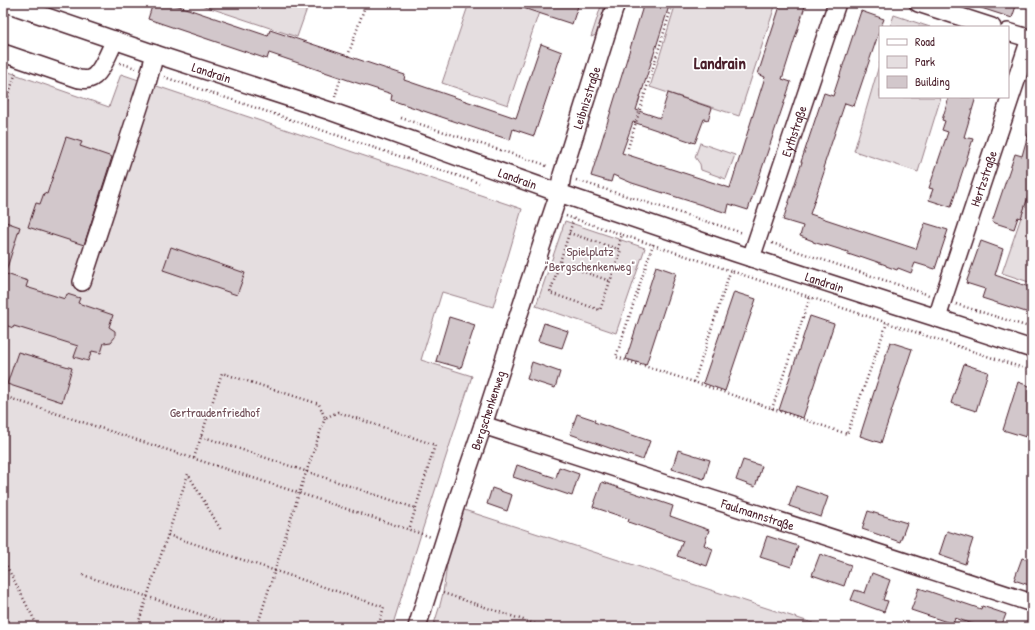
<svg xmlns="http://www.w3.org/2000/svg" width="1035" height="630" font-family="'Patrick Hand',sans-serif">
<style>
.green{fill:#e5dee0;stroke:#987e86}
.building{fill:#d2c7cb;stroke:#4a1f2b}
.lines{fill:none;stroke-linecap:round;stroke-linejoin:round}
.minor-casing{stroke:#4a1f2b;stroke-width:20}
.path{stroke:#4a1f2b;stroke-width:2.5;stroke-dasharray:1 3;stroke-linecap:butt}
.minor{stroke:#fff;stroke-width:17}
.labels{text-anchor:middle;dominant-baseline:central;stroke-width:3.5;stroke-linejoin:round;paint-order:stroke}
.street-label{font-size:13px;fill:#4a1f2b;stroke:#fff}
.park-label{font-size:13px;fill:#714f58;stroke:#fff}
.district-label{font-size:17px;font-weight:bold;fill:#4a1f2b;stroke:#fff}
</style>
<rect width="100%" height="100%" fill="#fff"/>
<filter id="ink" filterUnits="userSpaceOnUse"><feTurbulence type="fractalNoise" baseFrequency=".025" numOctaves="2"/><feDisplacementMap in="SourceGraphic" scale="8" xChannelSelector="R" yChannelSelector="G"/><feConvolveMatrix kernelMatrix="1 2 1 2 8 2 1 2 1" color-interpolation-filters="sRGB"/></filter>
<g filter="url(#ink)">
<path class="green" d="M195 3H309L297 37Z
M469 3H542L508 105 442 83Z
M602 3H606L596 35 591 37Z
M676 3H776L739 116 650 87Z
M894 15 930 27H890Z
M880 62V97H941L918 172 854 151Z
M3 70 109 107 121 74 522 209 493 307 442 292 421 360 472 376 421 534 392 627H3Z
M700 143 735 155 726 179 701 170 700 164 695 157Z
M1032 185V283L1002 273Z
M565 221 645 248 616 333 536 306Z
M455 507 825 627H433L440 605 443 593Z"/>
<path class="building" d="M153 3H170L268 36 270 30 405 75 404 80 516 118 541 44 562 52 534 136 513 129 510 140 391 100 392 94 351 81 269 53 267 59 148 19Z
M514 3H579L572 24 514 5Z
M644 3H670L636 110 660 118 668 93 712 108 708 120 704 119 695 143 633 122 622 153 730 188 765 77 758 74 781 3H806L782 79 791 82 748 210 729 204 727 213 632 183 613 175 611 182 591 176Z
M972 3H1017L1012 18 972 5Z
M861 11 884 19 881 27H880V29L854 106 845 103 823 168 825 169 810 214 916 249 925 223 948 230 935 269 915 263 911 273 898 268 897 270 886 266V265L860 256V258L848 254V252L826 245V246L813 242V241L800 236 803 226 783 220 802 162H801L824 93 833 96Z
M949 97H976L964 137 973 139 951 207 929 200 933 189 929 188 948 132 942 130 945 121 942 120Z
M1029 131 1032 132V185L1021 218 1018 217 1014 229 992 222 1015 154 1022 156Z
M66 137 82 142 80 146 112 157 84 245 28 227 36 203 40 204 44 193 47 194Z
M3 221 20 227 6 271H3Z
M981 241 1003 249 995 275 1032 288V314L982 298 985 289 966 283Z
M171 247 245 273 237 295 163 270Z
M656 266 676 273 646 365 626 359Z
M3 273 28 281 26 287 65 299 67 294 80 298 78 303 113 315 109 327 115 331V337L111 342 104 343 101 353 92 351 88 361 74 357 78 346 14 326 13 328 3 324Z
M734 292 756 299 725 391 703 383Z
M810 316 834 324 803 418 779 410Z
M449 317 475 325 461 368 436 361Z
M544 323 568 331 562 348 538 341Z
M890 342 912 349 881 443 860 436Z
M18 352 72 368 62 402 7 384Z
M532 362 560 372 555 388 527 379Z
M964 364 988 372 976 411 951 403Z
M1018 382 1032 387V418L1026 437 1003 430Z
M577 414 595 420 594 422 650 441 643 460 570 434Z
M678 450 710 460 704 479 672 469Z
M743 460 762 466 755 487 736 480Z
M517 465 556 478 559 467 579 474 572 496 531 482V483L513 477Z
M602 482 673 506 670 516 709 530 704 545 713 549 707 566 677 556 683 541 628 522 629 519 593 507Z
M796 486 828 497 821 517 789 506Z
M492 488 512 495 507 511 487 504Z
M868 511 907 523 900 542 862 529Z
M947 531 973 539 965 564 939 555Z
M767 536 798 546 791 567 760 557Z
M820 554 851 565 844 586 812 575Z
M1022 558 1032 561V586L1014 580Z
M872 573 890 580 883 600 888 601 884 612 851 600 855 590 865 593Z
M919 588 981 609 982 606 1006 614 1001 627H982L955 618 953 624 911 610Z"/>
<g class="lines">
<defs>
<g id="minor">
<path id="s1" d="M6 3 155 54 330 111 559 193 736 253 893 304 937 318 1032 349"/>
<path d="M918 3 992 27"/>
<path d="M1008 32 1032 39"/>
<path d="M3 53 79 79C82 79 86 80 89 79 101 76 109 51 115 40"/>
<path id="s2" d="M751 258 837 3"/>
<path d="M82 282 147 83 155 54"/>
<path id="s3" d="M937 318 943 299 1030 39"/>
<path id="s4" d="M483 425 1032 603"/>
<path id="s5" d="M417 627 455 507 483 425 528 286 559 193 562 175 616 3"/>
</g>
</defs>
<use href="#minor" class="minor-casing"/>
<path class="path" d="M348 56 366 3
M120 63 136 68
M164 77 479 183
M335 97 341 77
M3 112 16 72
M401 118 543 164 548 167
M628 148 673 3
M576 180 743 233
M566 216 1032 371
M569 233 621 250 600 310 550 293 574 218
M772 243 929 295
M653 244 616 357 694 382 847 434 887 323
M618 249 622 234
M559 263 610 281
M956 304 1032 328
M694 382 731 269
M3 396 299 493 257 627
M772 409 810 297
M325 418 299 493 431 537
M201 436 415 508
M194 458 222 373 319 404 325 418 338 412 435 445 409 530
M168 535 384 607 378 627
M3 559 38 627
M83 575 238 627
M443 593 544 627
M137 627 188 474 221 530"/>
<use href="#minor" class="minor"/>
</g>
</g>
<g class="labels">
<g class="street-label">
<text stroke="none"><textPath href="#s1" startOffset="217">Landrain</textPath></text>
<text stroke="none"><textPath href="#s5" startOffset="556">Leibnizstraße</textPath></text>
<text stroke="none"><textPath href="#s2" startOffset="134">Eythstraße</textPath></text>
<text stroke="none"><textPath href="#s1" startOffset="541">Landrain</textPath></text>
<text stroke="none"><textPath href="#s3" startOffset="147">Hertzstraße</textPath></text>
<text stroke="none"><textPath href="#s1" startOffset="865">Landrain</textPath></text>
<text stroke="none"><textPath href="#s5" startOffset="228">Bergschenkenweg</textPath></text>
<text stroke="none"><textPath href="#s4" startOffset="289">Faulmannstraße</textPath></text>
</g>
<g class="park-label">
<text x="590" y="251">Spielplatz<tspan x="590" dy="15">"Bergschenkenweg"</tspan></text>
<text x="215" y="412">Gertraudenfriedhof</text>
</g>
<g class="district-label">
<text x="720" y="62">Landrain</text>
</g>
</g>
<rect width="1035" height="630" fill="none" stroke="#fff" stroke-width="16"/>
<rect x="8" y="8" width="1019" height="614" fill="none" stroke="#4a1f2b" stroke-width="1.5" filter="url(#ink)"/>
<rect x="879" y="26" width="130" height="72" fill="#ffffff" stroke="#b7a5aa"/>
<rect x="887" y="39" width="20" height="6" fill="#ffffff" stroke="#b7a5aa"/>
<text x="915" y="46" font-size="12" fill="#4a1f2b">Road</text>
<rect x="887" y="56" width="20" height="12" fill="#e5dee0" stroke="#b7a5aa"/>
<text x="915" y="66" font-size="12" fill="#4a1f2b">Park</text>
<rect x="887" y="76" width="20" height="12" fill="#d2c7cb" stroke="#b7a5aa"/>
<text x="915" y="86" font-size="12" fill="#4a1f2b">Building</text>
</svg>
